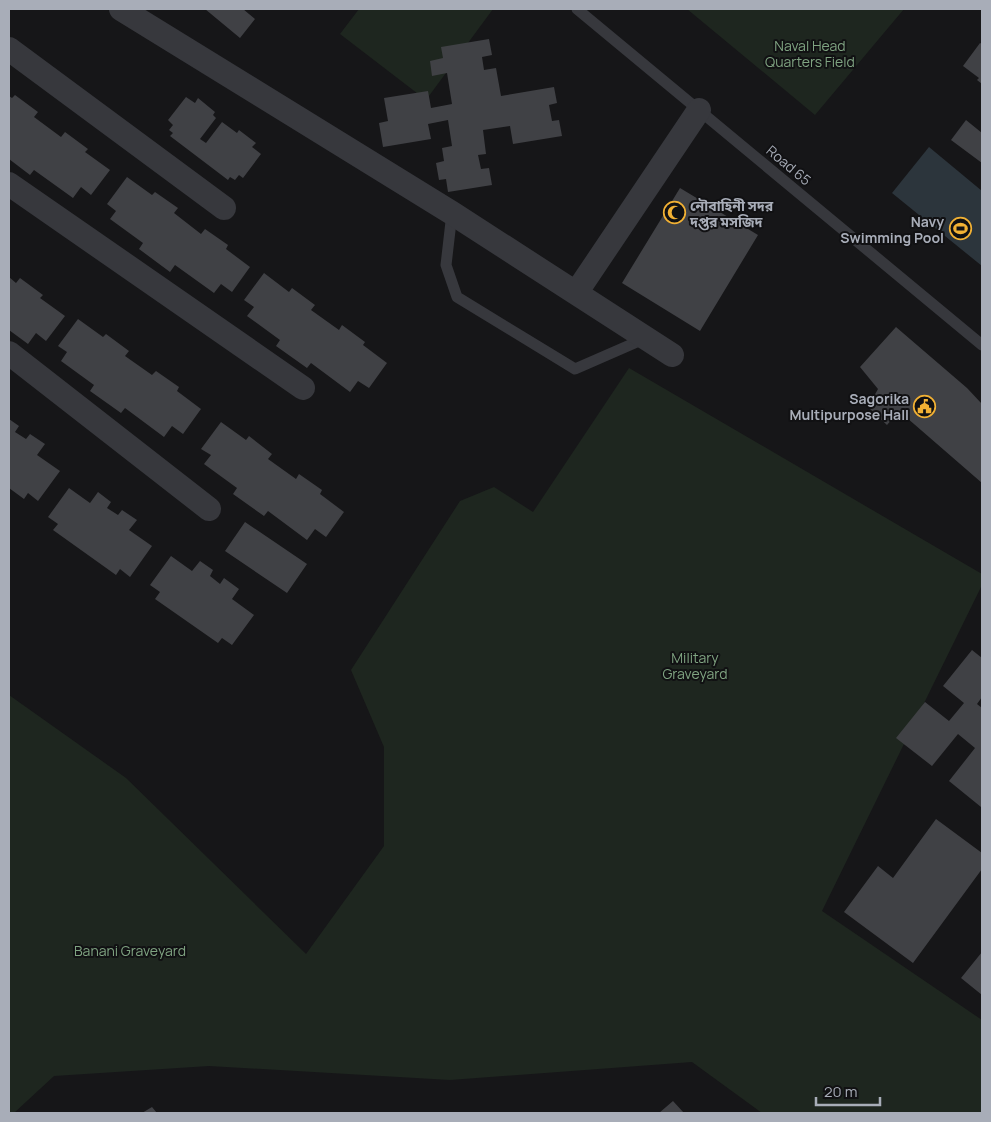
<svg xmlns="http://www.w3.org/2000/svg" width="991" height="1122" font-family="Manrope,'Noto Sans Bengali',sans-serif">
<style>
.green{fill:#1e261f}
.water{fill:#2c353c}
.building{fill:#404145}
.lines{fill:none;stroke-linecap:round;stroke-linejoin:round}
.lane{stroke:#37383d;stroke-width:11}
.street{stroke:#37383d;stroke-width:24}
.labels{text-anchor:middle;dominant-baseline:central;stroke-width:4;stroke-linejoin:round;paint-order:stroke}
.park-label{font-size:14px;fill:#7fa381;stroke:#111113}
.street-label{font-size:14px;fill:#a8adb8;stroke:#111113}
.poi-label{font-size:14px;font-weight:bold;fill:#a8adb8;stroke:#111113;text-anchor:end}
</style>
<rect width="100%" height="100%" fill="#161618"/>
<path class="green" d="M359 9H493L426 100 340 34Z
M687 9H904L815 115Z
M629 368 982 574V585L822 911 982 1020V1113H762L692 1062 450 1080 209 1066 54 1076 14 1113H9V695L126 778 306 954 384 846V747L351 670 460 501 494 487 533 512Z"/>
<path class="water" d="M929 147 982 191V266L892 193Z"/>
<path class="building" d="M205 9H243L255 19 240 38Z
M489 39 492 55 482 57 484 70 496 68 501 96 554 87 557 103 549 105 552 121 559 120 562 136 513 144 510 126 483 130 486 154 478 155 481 169 489 168 492 185 448 192 446 179 439 180 436 163 444 161 442 148 452 146 448 120 428 124 431 139 383 147 379 123 388 121 384 98 428 91 431 108 452 104 447 73 432 76 430 61 443 58 441 47Z
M980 43 982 44V84L977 80 979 78 963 66Z
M15 95 38 112 34 117 61 137 65 132 88 149 85 152 110 170 91 195 81 187 73 198 34 170 30 175 9 159V96L12 98Z
M186 97 195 103 198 98 215 112 213 115 216 118 200 139 206 143 222 122 237 133 239 130 256 143 252 147 261 154 243 178 239 175 235 180 230 177 228 180 170 136 173 133 169 130 173 125 168 120Z
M966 120 982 133V163L951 140Z
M127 177 152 195 155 192 178 208 174 213 201 234 205 229 228 245 226 249 250 267 232 292 221 284 214 293 175 265 170 272 139 249 143 243 110 219 116 211 107 204Z
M680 188 758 235 700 331 622 283Z
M264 273 289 292 292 288 315 305 311 310 339 330 342 325 365 342 363 345 387 363 369 388 358 381 350 392 311 363 307 368 276 346 280 340 247 316 254 307 244 300Z
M9 277 16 283 20 278 43 295 40 298 65 316 46 341 36 333 28 344 9 330Z
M78 319 103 337 106 334 129 351 125 356 152 375 156 371 179 387 177 391 201 409 183 434 172 426 164 437 125 408 121 413 90 391 94 385 61 361 67 352 58 346Z
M896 327 967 388 982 404V483L899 411 887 425 868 407 878 389 860 367Z
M9 419 19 426 15 432 26 439 30 434 45 444 37 455 60 471 38 501 28 493 24 499 9 488Z
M221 422 246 440 249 436 272 454 268 459 296 479 299 474 322 490 320 494 344 512 326 537 315 529 307 540 268 511 264 516 233 494 237 488 204 464 211 455 201 449Z
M69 488 90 503 98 492 111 502 107 508 118 515 122 510 137 520 129 530 152 546 130 577 120 569 116 575 53 530 58 524 48 517Z
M245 522 307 564 287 593 225 551Z
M171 556 192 571 200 561 213 570 210 576 220 584 224 578 239 589 232 599 254 615 232 645 222 638 218 643 155 599 160 592 150 585Z
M972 650 982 658V697L977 704 982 708V805L981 807 949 781 975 748 958 734 932 766 896 738 925 702 949 721 964 703 943 686Z
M936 819 982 853V869L913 963 844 912 878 866 893 878Z
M982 952V995L961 978Z
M673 1101 684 1113H659Z
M152 1107 157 1113H142Z"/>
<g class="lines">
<path class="lane" d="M577 9 982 345
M452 213 446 265 457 297 575 369 646 338"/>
<path class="street" d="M121 9 452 213 672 355
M9 49 224 208
M9 184 303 388
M576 293 699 110
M9 353 209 509"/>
</g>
<defs>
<symbol id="mosque-ring" viewBox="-11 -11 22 22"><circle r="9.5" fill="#111113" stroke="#f2b134" stroke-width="1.5"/><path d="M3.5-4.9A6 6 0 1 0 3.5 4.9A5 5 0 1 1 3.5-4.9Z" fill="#f2b134"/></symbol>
<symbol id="stadium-ring" viewBox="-11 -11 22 22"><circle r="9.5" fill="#111113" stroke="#f2b134" stroke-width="1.5"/><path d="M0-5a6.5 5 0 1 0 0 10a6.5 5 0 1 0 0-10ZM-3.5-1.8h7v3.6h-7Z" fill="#f2b134"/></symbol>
<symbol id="civic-ring" viewBox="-11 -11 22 22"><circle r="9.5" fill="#111113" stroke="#f2b134" stroke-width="1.5"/><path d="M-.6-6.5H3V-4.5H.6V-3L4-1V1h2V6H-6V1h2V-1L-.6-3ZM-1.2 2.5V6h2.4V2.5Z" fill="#f2b134"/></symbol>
</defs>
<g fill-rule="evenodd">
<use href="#mosque-ring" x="662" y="200" width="25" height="25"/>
<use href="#stadium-ring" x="948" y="216" width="25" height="25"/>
<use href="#civic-ring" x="912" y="394" width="25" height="25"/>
</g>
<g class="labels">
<g class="park-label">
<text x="810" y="45">Naval Head<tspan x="810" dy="16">Quarters Field</tspan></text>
<text x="695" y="657">Military<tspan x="695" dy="16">Graveyard</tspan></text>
<text x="130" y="950">Banani Graveyard</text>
</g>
<g class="street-label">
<text transform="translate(789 165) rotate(40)">Road 65</text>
</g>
<g class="poi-label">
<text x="690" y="205" text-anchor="start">নৌবাহিনী সদর<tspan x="690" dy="16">দপ্তর মসজিদ</tspan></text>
<text x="944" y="221">Navy<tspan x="944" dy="16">Swimming Pool</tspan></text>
<text x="909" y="398">Sagorika<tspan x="909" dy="16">Multipurpose Hall</tspan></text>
</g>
</g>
<rect width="991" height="1122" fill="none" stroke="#a8adb8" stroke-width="20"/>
<path d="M816 1097v8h64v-8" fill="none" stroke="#a8adb8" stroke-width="2.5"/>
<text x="824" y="1097" font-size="15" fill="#a8adb8" stroke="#111113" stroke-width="4" paint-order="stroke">20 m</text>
</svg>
